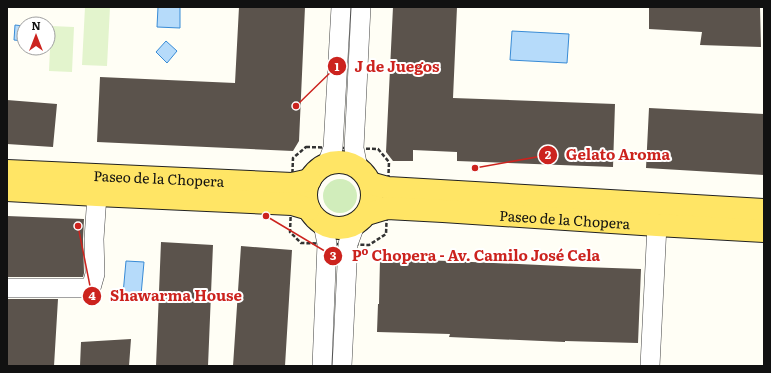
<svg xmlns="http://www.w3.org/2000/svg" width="771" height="373" font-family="Literata,serif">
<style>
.green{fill:#d1edbb}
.pitch{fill:#e3f4cd}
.water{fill:#b6dbfa;stroke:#388bd6}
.building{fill:#5b534c}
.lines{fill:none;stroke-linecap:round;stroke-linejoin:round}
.minor-casing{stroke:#444;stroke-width:20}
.major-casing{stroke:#222;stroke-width:24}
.path{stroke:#333;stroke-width:2.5;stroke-dasharray:4 2;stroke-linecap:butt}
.minor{stroke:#fff;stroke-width:19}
.major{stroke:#ffe565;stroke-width:22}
.labels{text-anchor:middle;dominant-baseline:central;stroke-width:4;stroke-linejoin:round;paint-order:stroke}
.street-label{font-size:14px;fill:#111;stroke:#fff}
.leader{fill:none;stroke:#cc231e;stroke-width:1.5}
.callout-dot{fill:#cc231e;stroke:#fff;stroke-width:1.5}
.mark-label{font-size:12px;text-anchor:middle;font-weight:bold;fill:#fff}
.callout-label{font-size:15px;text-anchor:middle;font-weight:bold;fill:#cc231e;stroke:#fff;stroke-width:4;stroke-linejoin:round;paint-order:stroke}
</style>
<rect width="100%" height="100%" fill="#fffef5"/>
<path class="green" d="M323 196a17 17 0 1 1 34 0a17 17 0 1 1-34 0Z"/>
<path class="pitch" d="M85 7H110L107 66 82 65Z
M51 26 74 27 72 72 49 71Z"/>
<path class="water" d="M158 7H180V28L157 27Z
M15 25 24 26V41L14 40Z
M512 31 569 34 567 63 510 60Z
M166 41 177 51 167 63 156 52Z
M126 261 144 262 141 295 123 294Z"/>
<path class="building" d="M239 7H305L299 141 293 151 97 142 100 77 235 83Z
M393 7H457L453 98 615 104 613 167 457 161V152L413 150V161H393L386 152Z
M649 7H760L761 47 700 45 702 32 649 29Z
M7 100 57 104 53 147 7 144Z
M649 108 764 114V175L646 168Z
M7 216 84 219 83 239 84 273 83 277H7Z
M161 242 213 245 208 366H156Z
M241 246 292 250 285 366H233Z
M380 259 450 261 583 267 641 269 638 343 565 341V342L449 337 450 334 377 332 378 304H379Z
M7 299H58L54 366H7Z
M131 339 129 366H80L81 342Z"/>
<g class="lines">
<defs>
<path id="minor" d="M327 164 333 148 341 7
M358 168 354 148 361 7
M7 288H91L95 274 94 239 97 195
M322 366 327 244 323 224
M342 366 348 244 355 225
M650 366 657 225"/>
<g id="major">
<circle cx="339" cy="195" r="33"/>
<path id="s1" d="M7 171 292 184 310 180"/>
<path d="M370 183 388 188 764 210"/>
<path d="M7 190 97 195 292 204 309 209"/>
<path id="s2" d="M367 214 387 208 443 211 657 225 764 231"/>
</g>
</defs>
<use href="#minor" class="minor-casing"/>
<use href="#major" class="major-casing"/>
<path class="path" d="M306 147 378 149 389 162 386 234 369 245 301 243 290 232 293 158Z"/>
<use href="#minor" class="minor"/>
<use href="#major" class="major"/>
</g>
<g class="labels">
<g class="street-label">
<text stroke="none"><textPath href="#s1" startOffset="152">Paseo de la Chopera</textPath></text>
<text stroke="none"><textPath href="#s2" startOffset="199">Paseo de la Chopera</textPath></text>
</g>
</g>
<path class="leader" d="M296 106L337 66M475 168L548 155M266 216L333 256M78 226L92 296"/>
<g class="callout-dot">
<circle cx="296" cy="106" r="4"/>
<circle cx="475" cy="168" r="4"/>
<circle cx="266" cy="216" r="4"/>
<circle cx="78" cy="226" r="4"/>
<circle cx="337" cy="66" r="10"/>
<circle cx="548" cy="155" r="10"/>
<circle cx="333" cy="256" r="10"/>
<circle cx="92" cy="296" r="10"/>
</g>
<g class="mark-label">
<text x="337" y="71">1</text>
<text x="548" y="159">2</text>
<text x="333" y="260">3</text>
<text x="92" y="300">4</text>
</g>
<g class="callout-label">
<text x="397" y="72">J de Juegos</text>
<text x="618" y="160">Gelato Aroma</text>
<text x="476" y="261">Pº Chopera - Av. Camilo José Cela</text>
<text x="176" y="301">Shawarma House</text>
</g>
<rect width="771" height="373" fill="none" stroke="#111111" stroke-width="16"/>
<g transform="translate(36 36)"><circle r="19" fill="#ffffff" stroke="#a0a0a0"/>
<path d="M0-3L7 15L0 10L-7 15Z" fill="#cc231e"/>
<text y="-6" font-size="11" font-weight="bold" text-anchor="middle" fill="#111111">N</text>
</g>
</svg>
